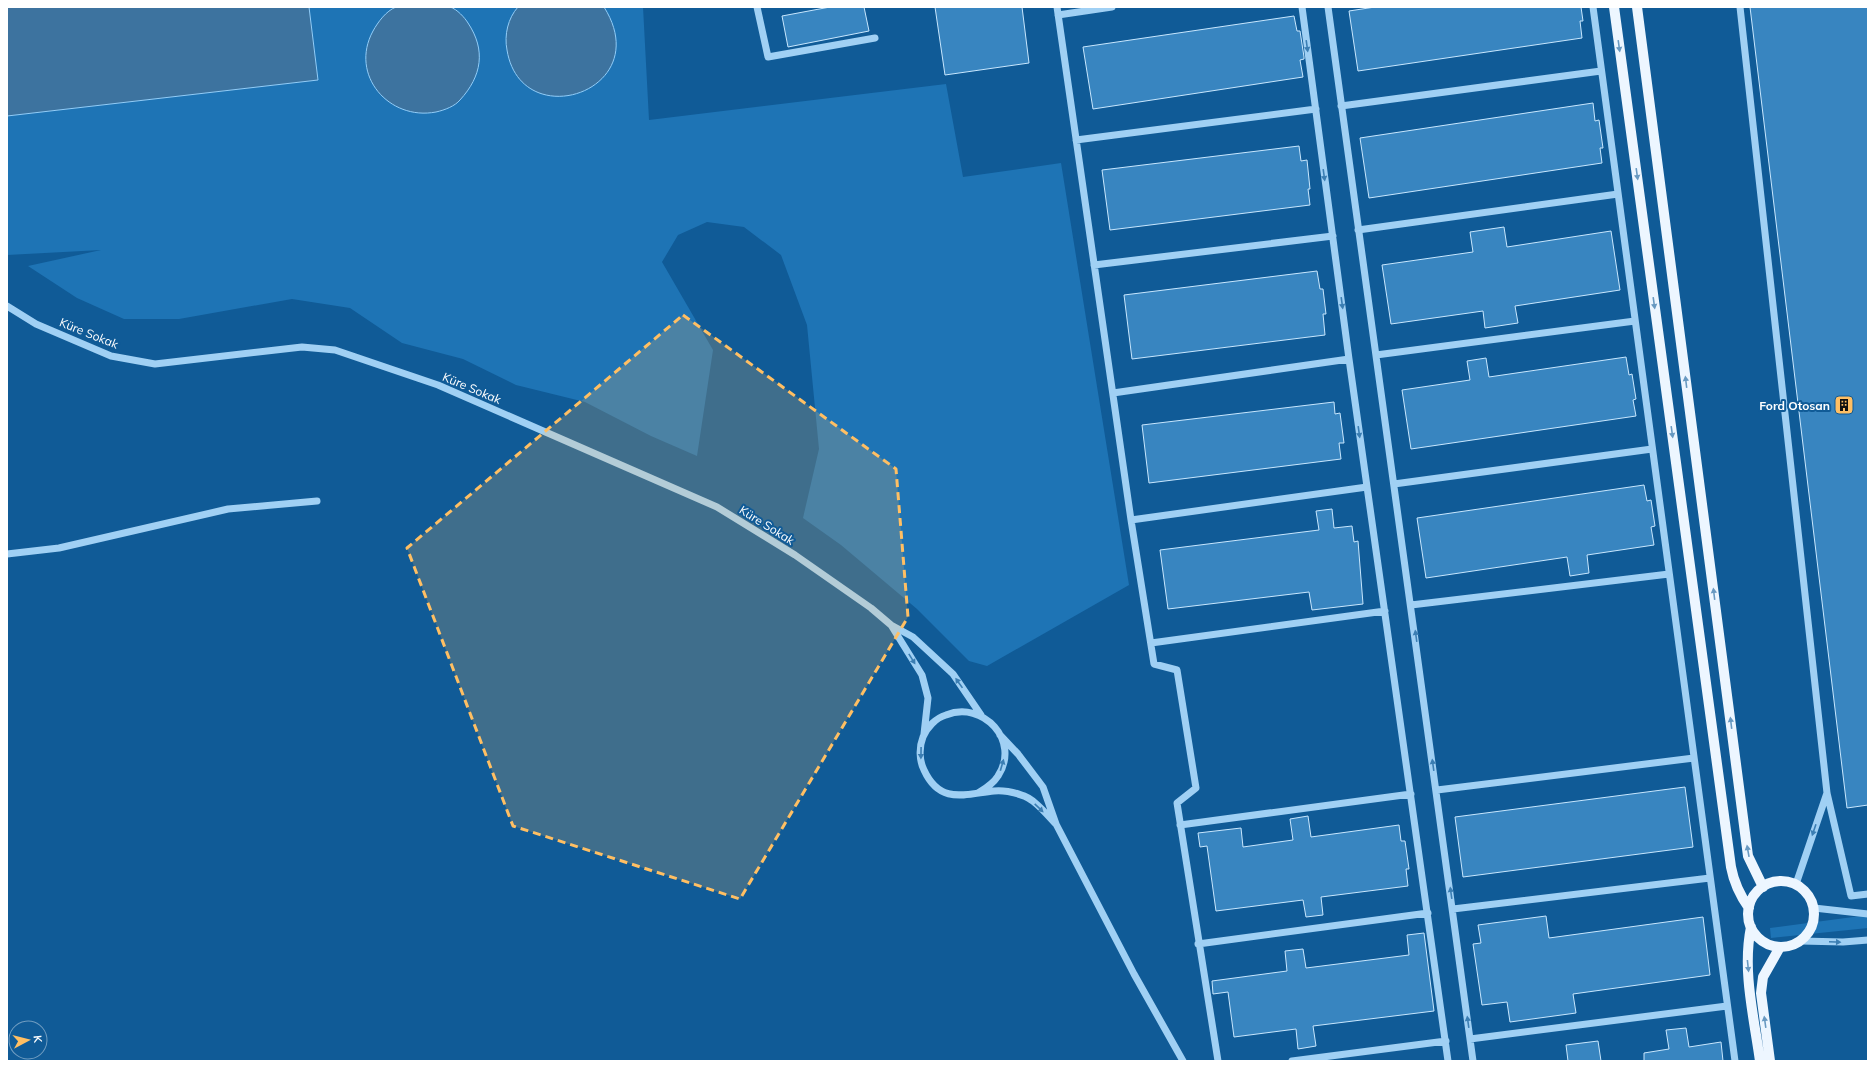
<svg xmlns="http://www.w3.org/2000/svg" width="1875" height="1068" font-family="Mulish,sans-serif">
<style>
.green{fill:#1e74b5}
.water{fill:#3d739f;stroke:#92cdf8}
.building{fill:#3885c0;stroke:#c8e7fe}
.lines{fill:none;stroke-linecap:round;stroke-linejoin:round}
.minor{stroke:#a0d0f4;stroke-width:7}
.major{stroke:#edf6ff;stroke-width:10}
.oneway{fill:#3b7eb3}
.oneway2{fill:#6899c1}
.marked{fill:#ffbf63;fill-opacity:0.2;stroke:#ffbf63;stroke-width:3;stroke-dasharray:8 5;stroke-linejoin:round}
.labels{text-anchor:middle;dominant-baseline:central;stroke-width:4;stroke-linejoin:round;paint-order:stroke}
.street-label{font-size:12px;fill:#fff;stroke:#105b97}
.poi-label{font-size:12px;font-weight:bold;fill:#fff;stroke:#105b97;text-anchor:end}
</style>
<rect width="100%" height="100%" fill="#105b97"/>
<path class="green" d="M309 7H643L649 120 946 84 963 177 1061 163 1129 585 987 666 969 661 917 609 841 545 803 518 819 449 807 325 781 255 744 227 707 222 678 235 662 262 713 350 697 456 651 436 585 402 516 385 463 359 402 343 350 308 292 299 179 319H124L77 298 28 266 101 250 7 255V116L318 80Z
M1868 915V928L1771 938 1770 928Z"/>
<path class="water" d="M7 7H309L318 80 7 116Z
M396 7C407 7 442 4 450 7 457 9 465 18 468 23 486 50 482 76 460 100 455 106 445 110 436 112 389 121 349 75 373 31 378 22 386 11 396 7Z
M518 7H604C657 91 521 136 507 50 504 35 508 18 518 7Z"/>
<path class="building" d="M830 7H864L869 31 788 47 782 16Z
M935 7H1022L1029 63 945 75Z
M1375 7H1581L1583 21H1580L1582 38 1358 71 1349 11Z
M1750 7H1868V805L1847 808Z
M1294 16 1297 31H1300L1304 57V59L1300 60 1303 77 1093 109 1083 47Z
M1593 103 1595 121 1599 120 1603 148H1600L1602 163 1369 198 1360 138Z
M1299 146 1301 161 1307 160 1310 189H1308L1310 205 1110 230 1102 170Z
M1504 227 1507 247 1611 231 1620 290 1515 306 1518 323 1485 328 1483 311 1391 324 1382 265 1473 252 1470 232Z
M1317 271 1320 289H1323L1326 314H1323L1325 335 1132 359 1124 295Z
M1626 357 1629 375 1632 374 1636 399 1633 400 1636 416 1411 449 1402 390 1470 380 1467 361 1486 358 1489 377Z
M1334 402 1335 414 1340 413 1344 443H1339L1341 459 1149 483 1142 425Z
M1644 485 1647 501 1651 500 1655 526 1651 527 1654 545 1587 555 1589 573 1570 576 1567 557 1426 578 1417 518Z
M1332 509 1334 528 1352 526 1354 542 1358 541 1363 604 1312 610 1309 592 1168 609 1160 550 1319 530 1316 511Z
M1685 787 1693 847 1463 877 1455 817Z
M1308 816 1311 837 1399 825 1401 841H1405L1409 869H1406L1408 886 1321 897 1323 915 1306 917 1303 900 1216 911 1207 846 1200 847 1198 833 1241 828 1243 847 1293 840 1290 819Z
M1546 916 1549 938 1703 917 1710 975 1573 994 1576 1013 1510 1022 1507 1002 1482 1005 1473 944 1481 943 1478 925Z
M1424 933 1434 1011 1313 1026 1316 1046 1298 1049 1296 1029 1234 1037 1228 992 1213 994 1212 981 1287 971 1285 951 1303 949 1306 968 1409 955 1407 935Z
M1686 1028 1689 1047 1721 1042 1723 1061H1644V1053L1669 1049 1666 1030Z
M1598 1041 1601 1061H1568L1566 1045Z"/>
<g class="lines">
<path class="minor" d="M757 7 768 57 875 38
M1057 7 1131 520 1154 664 1177 670 1196 788 1177 803 1218 1061
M1302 7 1349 359 1448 1061
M1328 7 1473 1061
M1593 7 1735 1061
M1740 7 1827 793 1851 896 1868 894
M1058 15 1112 7
M1341 106 1601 71
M1076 140 1316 109
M1358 230 1618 194
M1094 265 1333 236
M7 306 36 324 111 356 155 364 302 347 335 350 438 385 717 507 795 555 871 608 891 625
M1376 355 1635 321
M1113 393 1349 359
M1394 484 1652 449
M1131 520 1367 487
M7 554 59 548 228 509 317 501
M1411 605 1669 574
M1151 643 1385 611
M924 734 928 698 922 675 891 625 913 637 953 674 981 715
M1437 790 1694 758
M978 793C986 788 993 784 998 776 1021 741 983 700 946 715 936 718 927 727 923 737 919 747 919 760 924 770 940 805 965 794 994 791 1002 790 1014 792 1021 795 1034 798 1047 815 1056 824L1043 787 1018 754 1000 735
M1056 824 1134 974 1183 1061
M1180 825 1411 794
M1796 884 1827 793
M1814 908 1868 914
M1453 909 1710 878
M1801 941 1843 942 1868 940
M1198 944 1428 913
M1470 1039 1727 1006
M1292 1061 1446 1041"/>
<path class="major" d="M1614 7 1731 867C1734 883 1739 894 1749 908
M1637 7 1748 856 1763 887
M1748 914a33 33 0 1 1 66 0a33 33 0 1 1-66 0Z
M1751 927C1742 971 1754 1017 1760 1061
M1770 1061 1761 993 1763 977 1780 947"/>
</g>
<defs><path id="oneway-solid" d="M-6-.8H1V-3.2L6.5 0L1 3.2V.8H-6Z"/></defs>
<g class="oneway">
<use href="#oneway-solid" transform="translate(1307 46) rotate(82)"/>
<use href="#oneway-solid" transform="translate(1324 175) rotate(82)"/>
<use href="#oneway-solid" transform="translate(1342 303) rotate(82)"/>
<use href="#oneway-solid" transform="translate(1359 432) rotate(82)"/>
<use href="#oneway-solid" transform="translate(1416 636) rotate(-98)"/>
<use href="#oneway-solid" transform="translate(912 659) rotate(58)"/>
<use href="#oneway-solid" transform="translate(959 683) rotate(-125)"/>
<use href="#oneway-solid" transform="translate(921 753) rotate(91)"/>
<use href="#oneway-solid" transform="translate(1002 765) rotate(-74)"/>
<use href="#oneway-solid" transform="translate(1433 765) rotate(-98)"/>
<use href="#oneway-solid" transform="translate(1039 808) rotate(44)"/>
<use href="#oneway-solid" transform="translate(1814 830) rotate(109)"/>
<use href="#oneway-solid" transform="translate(1451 893) rotate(-98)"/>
<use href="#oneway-solid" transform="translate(1835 942) rotate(2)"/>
<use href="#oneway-solid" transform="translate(1468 1022) rotate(-98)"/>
</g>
<g class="oneway2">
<use href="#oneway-solid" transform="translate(1619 46) rotate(82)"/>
<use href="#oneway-solid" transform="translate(1637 174) rotate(82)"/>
<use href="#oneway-solid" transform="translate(1654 303) rotate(82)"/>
<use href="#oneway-solid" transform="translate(1686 382) rotate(-97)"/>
<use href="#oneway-solid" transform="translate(1672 432) rotate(82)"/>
<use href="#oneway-solid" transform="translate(1714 594) rotate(-97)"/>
<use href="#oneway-solid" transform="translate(1731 723) rotate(-97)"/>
<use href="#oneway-solid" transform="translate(1748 851) rotate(-100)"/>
<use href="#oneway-solid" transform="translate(1748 966) rotate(84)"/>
<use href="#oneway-solid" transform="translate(1765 1022) rotate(-98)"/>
</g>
<path class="marked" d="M683 315 896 469 908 617 740 899 513 826 407 548Z"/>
<defs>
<symbol id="building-square" viewBox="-11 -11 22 22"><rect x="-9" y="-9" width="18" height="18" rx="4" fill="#ffbf63" stroke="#105b97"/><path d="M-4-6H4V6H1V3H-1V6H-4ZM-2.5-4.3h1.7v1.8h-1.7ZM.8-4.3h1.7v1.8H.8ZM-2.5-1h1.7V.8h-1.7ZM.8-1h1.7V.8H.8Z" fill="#111"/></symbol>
</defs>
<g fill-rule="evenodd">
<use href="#building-square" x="1833" y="394" width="22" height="22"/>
</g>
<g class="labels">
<g class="street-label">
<text transform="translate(89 333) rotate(22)">Küre Sokak</text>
<text transform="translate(472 388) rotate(23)">Küre Sokak</text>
<text transform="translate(767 525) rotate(32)">Küre Sokak</text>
</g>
<g class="poi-label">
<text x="1830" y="405">Ford Otosan</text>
</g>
</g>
<rect width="1875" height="1068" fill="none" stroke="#ffffff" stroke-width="16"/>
<g transform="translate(28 1040) rotate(83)"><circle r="19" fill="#105b97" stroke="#709dc1"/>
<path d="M0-3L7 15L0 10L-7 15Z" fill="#ffbf63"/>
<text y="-6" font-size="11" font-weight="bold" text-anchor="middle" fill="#ffffff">K</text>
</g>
</svg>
